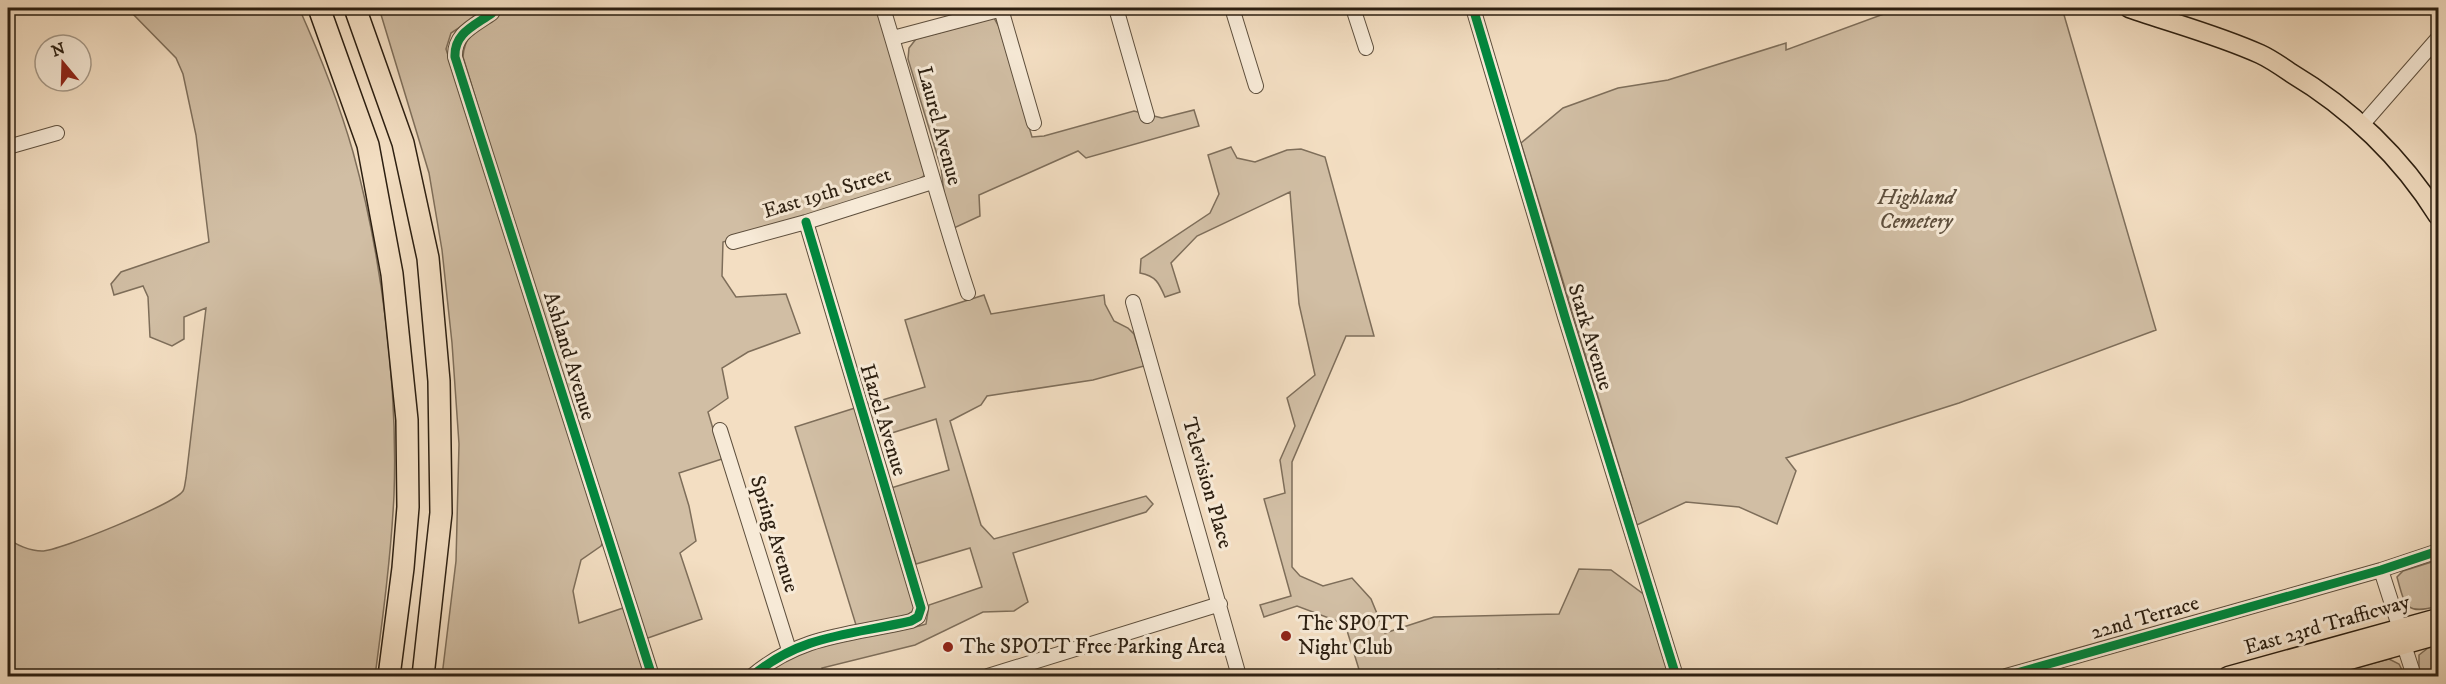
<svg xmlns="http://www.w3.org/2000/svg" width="2446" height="684" font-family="'IM FELL DW Pica',serif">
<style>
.green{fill:#d1bea4;stroke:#7e6e5a;stroke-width:1.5}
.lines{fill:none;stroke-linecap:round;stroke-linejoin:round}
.minor-casing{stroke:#5e4f3d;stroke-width:16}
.major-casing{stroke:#2c1f11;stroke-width:21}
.highway-casing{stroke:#2c1f11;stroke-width:24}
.minor{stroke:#f7ead7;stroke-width:14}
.major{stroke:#f3dec2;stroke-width:18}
.highway{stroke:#f3dec2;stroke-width:21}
.cycleway-casing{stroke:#f7ead7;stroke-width:13}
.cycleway{stroke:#00873e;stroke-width:9}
.poi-dot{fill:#8f2418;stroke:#f7ead7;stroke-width:2}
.labels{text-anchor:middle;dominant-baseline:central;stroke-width:6;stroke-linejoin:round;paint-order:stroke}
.street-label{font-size:21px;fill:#2c1f11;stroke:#f7ead7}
.park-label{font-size:21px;font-style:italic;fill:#5e4f3d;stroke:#f7ead7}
.poi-label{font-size:21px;fill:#2c1f11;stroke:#f7ead7;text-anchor:start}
</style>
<rect width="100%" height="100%" fill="#f3dec2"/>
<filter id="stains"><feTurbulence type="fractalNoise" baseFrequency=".00333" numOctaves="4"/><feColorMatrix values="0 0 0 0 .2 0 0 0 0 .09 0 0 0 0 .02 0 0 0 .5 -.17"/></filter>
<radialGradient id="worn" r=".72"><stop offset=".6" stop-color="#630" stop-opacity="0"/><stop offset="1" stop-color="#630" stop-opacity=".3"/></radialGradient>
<path class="green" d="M127 8H299C320 55 339 103 353 152 382 257 398 387 394 495 391 556 383 616 375 676H8V538C15 545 31 551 42 551 59 551 174 504 183 491 185 488 185 482 186 478L206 308 184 317V339L172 346 150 337 148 297 143 286 114 295 111 284 121 272 209 242 196 135 183 74 176 58Z
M379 8H481L471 20 451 33 446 49 578 463 545 324 463 57C465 26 488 29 504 8H879L925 167 924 176 916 181 723 242 722 276 736 297 786 294 800 333 748 352 722 368 728 398 708 412 722 459 679 473 689 506 696 541 680 553 702 619 645 639 608 530 601 546 581 560 573 591 579 623 623 608 646 676H442L456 561 459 444 452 343 442 250 429 173Z
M1900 8H2062L2156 330 1959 403 1786 458 1796 471 1777 524 1739 507 1686 502 1637 525 1521 143 1563 108 1618 88 1668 80 1786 43V50Z
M994 18 999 27 1032 137 1044 136 1134 111 1162 118 1194 110 1199 126 1086 158 1078 151 979 195 980 216 954 228 944 193 941 168 908 59 909 48 916 39Z
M1231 147 1237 158 1255 162 1287 150 1301 149 1325 157 1374 336H1346L1292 462V567L1300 576 1323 586 1352 578 1371 599 1385 633 1434 617 1559 614 1579 569 1611 570 1646 596 1671 676H1526L1498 669 1489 676H1361L1345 624 1297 606 1264 617 1260 605 1291 596 1264 499 1285 493 1280 460 1295 426 1287 398 1315 375 1299 304 1290 192 1197 236 1171 263 1180 292 1165 297C1159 283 1156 276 1140 273L1141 259 1210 213 1219 194 1208 155Z
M984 295 991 314 1104 295 1105 304 1114 321 1128 328 1134 334 1144 366 1093 380 987 396 981 405 950 421 981 525 994 539 1146 496 1153 504 1146 512 1013 553 1028 602 1014 611 983 612 915 645 822 668 824 676H760C783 661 808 648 835 642 865 634 896 633 926 624L929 605 982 587 970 548 916 564 891 488 949 470 936 419 876 438 866 405 925 387 905 320Z
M855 408 915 605 912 612 904 617 856 625 795 427Z
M2438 560V606C2406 615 2405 607 2397 577L2403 571Z
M2438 645V676H2425L2419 669V655L2428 648Z
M2389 659 2399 664 2405 676H2324Z"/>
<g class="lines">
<defs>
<path id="minor" d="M495 8 492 13C474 26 454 33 455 57L652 676
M883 8C912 103 937 199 968 293
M1116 8 1147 116
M1232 8 1256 86
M1353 8 1366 48
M1473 8 1565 317 1676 676
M1001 9 1034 123
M893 38 1006 8
M2362 125 2438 38
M8 147 57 133
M733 242 806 222 932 182
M1133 302 1239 676
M720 430 789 650
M2381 570 2400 629
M2404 645 2414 676
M752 676C802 634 851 635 911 621L918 617 921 608 806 222
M988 676 1220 604
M2006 676 2381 570 2438 551"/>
<path id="major" d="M2129 8C2172 23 2218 35 2260 54 2271 59 2281 66 2291 73 2350 108 2402 158 2438 216
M2228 676 2438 618
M2293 676 2438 635"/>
<path id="highway" d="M319 8 368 145 392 274 407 420 408 507 403 568 389 676
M355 8 403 143 428 258 439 381 441 513 423 676"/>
</defs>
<use href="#minor" class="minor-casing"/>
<use href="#major" class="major-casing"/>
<use href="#highway" class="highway-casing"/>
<use href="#minor" class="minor"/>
<use href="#major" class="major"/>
<use href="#highway" class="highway"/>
<defs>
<path id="cycleway" d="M495 8 492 13C474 26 454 33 455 57L652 676
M1473 8 1565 317 1676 676
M752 676C802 634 851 635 911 621L918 617 921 608 806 222
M2006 676 2381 570 2438 551"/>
</defs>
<use href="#cycleway" class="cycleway-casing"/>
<use href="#cycleway" class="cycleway"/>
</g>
<g class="poi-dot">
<circle cx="1286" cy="636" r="6"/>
<circle cx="948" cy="647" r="6"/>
</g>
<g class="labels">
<g class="street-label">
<text transform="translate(939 126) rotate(75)">Laurel Avenue</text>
<text transform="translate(827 193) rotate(-17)">East 19th Street</text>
<text transform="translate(1590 337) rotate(73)">Stark Avenue</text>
<text transform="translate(569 356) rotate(73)">Ashland Avenue</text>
<text transform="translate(883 420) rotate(73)">Hazel Avenue</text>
<text transform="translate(1207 483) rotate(74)">Television Place</text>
<text transform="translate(774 534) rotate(73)">Spring Avenue</text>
<text transform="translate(2145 618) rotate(-16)">22nd Terrace</text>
<text transform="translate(2327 625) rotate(-16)">East 23rd Trafficway</text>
</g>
<g class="park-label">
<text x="1916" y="198">Highland<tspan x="1916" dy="24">Cemetery</tspan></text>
</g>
<g class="poi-label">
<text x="1298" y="624">The SPOTT<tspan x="1298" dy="24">Night Club</tspan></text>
<text x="960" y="647">The SPOTT Free Parking Area</text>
</g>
</g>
<rect width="2446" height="684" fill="none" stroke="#f3dec2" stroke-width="30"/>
<rect x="9" y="9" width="2428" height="666" fill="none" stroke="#2c1f11" stroke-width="3"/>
<rect x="15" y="15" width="2416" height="654" fill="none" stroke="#2c1f11" stroke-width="1.5"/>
<g transform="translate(63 63) rotate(341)"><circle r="28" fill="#f7ead7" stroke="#a69988" stroke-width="1.5"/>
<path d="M0-4.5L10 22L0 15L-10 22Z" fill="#8f2418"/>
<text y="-9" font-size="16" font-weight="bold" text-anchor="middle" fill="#2c1f11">N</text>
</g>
<rect width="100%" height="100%" filter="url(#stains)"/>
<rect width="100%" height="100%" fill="url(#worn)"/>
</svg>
